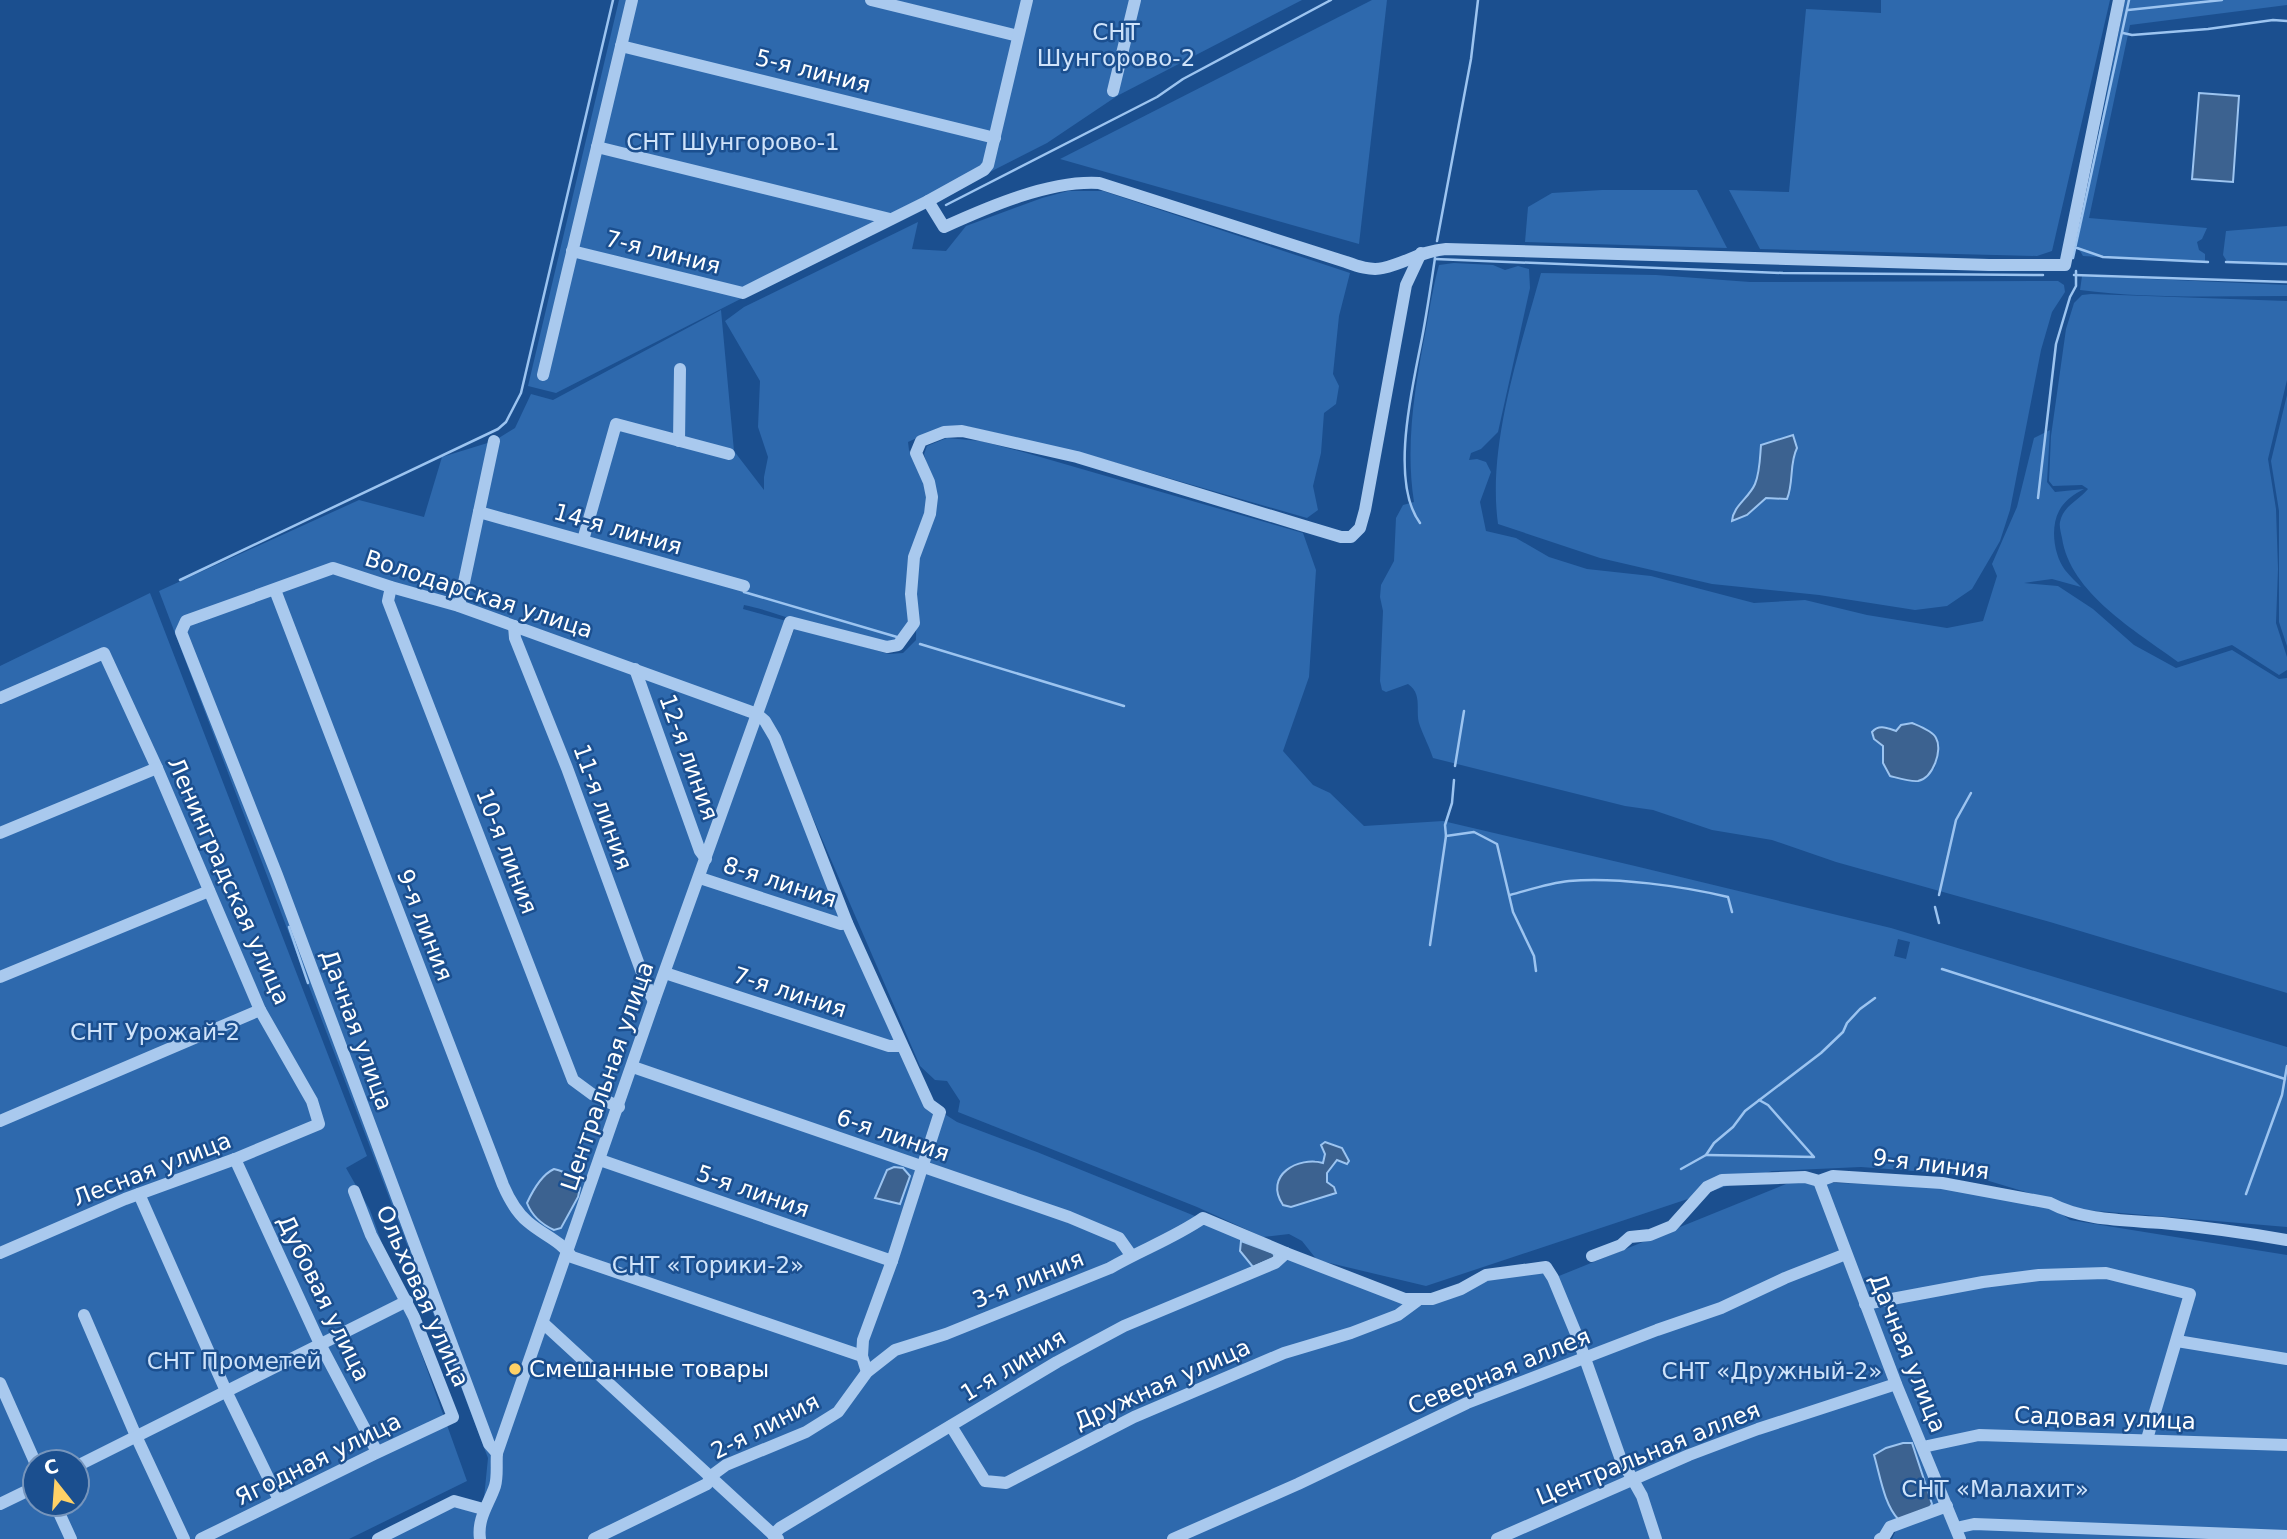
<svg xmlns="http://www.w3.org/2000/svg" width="2287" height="1539" font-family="'DejaVu Sans',sans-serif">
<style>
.green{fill:#2e69ad;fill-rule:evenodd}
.water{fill:#3c6290;stroke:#9cc4f0;stroke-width:2}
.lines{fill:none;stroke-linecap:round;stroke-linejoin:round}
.stream{stroke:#9cc4f0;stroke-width:2.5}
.minor{stroke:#a9c9ee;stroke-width:12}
.poi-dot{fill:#ffd166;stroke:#1b4f8f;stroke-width:2.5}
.labels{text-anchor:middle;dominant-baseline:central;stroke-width:5;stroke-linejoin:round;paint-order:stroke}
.park-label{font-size:23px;fill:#cfe3fa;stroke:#1b4f8f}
.street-label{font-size:23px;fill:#fff;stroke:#1b4f8f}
.poi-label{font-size:23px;fill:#fff;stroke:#1b4f8f;text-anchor:start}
</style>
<rect width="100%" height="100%" fill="#1b4f8f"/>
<g class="green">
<polygon points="619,0 1302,0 1117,96 1047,143 556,393 528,386"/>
<polygon points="1372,0 1387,0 1359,244 1060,159"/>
<polygon points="1881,0 2110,0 2052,251 2037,256 1760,249 1729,190 1789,192 1806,9 1881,13"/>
<polygon points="2125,0 2287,0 2287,5 2130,25 2089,218 2207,228 2202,239 2197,242 2199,250 2205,254 2205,263 2083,256 2077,246"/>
<polygon points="1602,190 1697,190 1727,248 1525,242 1528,207 1552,193"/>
<path d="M1068,191h35l247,82 -11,43 -6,58 6,12 -3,18 -12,9 -3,40 -8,33 5,24 -11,8 -225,-65 -117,-27 -35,6 -22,10 1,8 18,33 3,14 -2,16 -16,44 -3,37 2,28 -14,21c-41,6 -110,-30 -153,-38l-1,4 47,13 -33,92 8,7 10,17 72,185 82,181 28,18 80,30 249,101 119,46h27l29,-10 25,-14 60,-8 8,11 237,-96 131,3c14,-5 30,-8 41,5l85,14 22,16 217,35v284h-395l4,-9 49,-20 1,-4 -56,21 -6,10 -4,2h-1502l76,-38 29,7 5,-50 -329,-867 200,-91 65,17 18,-60 52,-16 21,-13 16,-34 22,6 168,-90 13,141 30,39v-13l4,-20 -10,-30 2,-46 -35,-60 19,-14 174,-85 -6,27 34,2 20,-25 76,-28zM1979,1435l167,4 5,4 -171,-5 -49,10 -5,-1z"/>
<polygon points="2287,226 2287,265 2228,263 2223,255 2226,231"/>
<path d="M1454,263l39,2 12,5 13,-4 11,3 1,19 -32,144 -17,17 -10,4 -2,7 8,-1 9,3 5,10 -11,30 6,29 30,7 33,19 38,12 64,7 103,27 51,-3 62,15 80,13 36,-7 14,-45 -5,-12 25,-57 17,-69 16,-8 -3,52 8,10 29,-3c-10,5 -20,12 -25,22 -9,17 -5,44 6,59 5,6 11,12 16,17l-29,-8 -28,4 34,3 35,23 41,36 42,23 56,-18 47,29 8,-1v315l-237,-71 -214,-60 -64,-22 -60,-10 -59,-20 -28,-4 -192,-48c-4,-12 -9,-21 -13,-32 -6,-14 4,-31 -12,-42l-22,8 -4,-2 -2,-9 3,-70 -3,-14 1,-12 13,-24 2,-43 7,-13 11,-3c-9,-58 1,-116 12,-173 4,-21 7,-43 13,-64zM1912,723c26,11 27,19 23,45l-20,13 -26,-7 -6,-11v-17l-9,-7 -2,-7 16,-5 8,4z"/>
<path d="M1541,273l115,2 94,7 308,-1 6,4 1,7 -13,20 -11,38 -31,160 -10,31 -28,48 -25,17 -32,4 -96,-15 -107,-11 -112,-26 -102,-34c-11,-79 22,-175 43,-251z"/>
<path d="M2082,276l205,9v11c-69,0 -139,3 -207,-6z"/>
<path d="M2091,294l196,7v79l-19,79 8,50 2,60 -2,54 11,34v13l-8,5 -47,-30 -54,17c-42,-31 -108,-69 -116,-124 -1,-5 -3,-12 -2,-16 3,-16 19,-22 28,-33l-6,-4 -29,1 -4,-5 2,-45 15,-107 8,-26 8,-8z"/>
<polygon points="2287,395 2287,646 2279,622 2279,511 2271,461"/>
<path d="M947,438l34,3 42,11 280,81 13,37 -7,107 -26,74 30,34 17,8 34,33 79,-5 192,45 256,62 396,119v180l-202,-17 -116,-35 -108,-8 -89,4 -346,115 -109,-26 -15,-19 -13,-7 -26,3 -66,-30 -239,-95 2,-11 -13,-20 -12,-1 -15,-14 -142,-329 -15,-26 32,-84 94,27 14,-1 13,-13 1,-82 11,-29 -1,-64 -3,-11 3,-8zM1898,939l12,3 -4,17 -12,-3zM1328,1142l14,6 5,16 -10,-4 -10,13v9l9,11 -27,8 6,-41 9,3 1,-9 -3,-4z"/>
<path d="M150,593l217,563 -21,12 24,42 97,271 -118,58h-349v-873zM35,1462h42v42h-42z"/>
</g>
<g class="water">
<polygon points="2199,93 2239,96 2233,182 2192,179"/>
<path d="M1793,435l4,13c-8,16 -3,34 -10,51l-21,-1 -19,17 -15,6c1,-15 17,-23 23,-37 5,-12 5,-27 6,-39z"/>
<path d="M1912,723c7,3 21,8 24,15 7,12 -3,40 -18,43 -7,1 -20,-3 -28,-5l-7,-13v-17l-9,-7 -2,-7c7,-8 15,-4 24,-1l5,-6z"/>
<path d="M1325,1142l17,6 7,13 -2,3 -10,-4 -10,13v9l7,5 2,6 -45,14 -8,-2c-20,-30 16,-49 40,-42l2,-9 -4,-9z"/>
<polygon points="894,1167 903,1168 910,1176 900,1204 875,1198 887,1170"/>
<path d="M554,1169c13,3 20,8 26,19l-2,9 -17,31 -7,2c-13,-6 -22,-14 -27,-27 6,-13 14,-28 27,-34z"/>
<polygon points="1241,1241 1273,1253 1275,1257 1253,1267 1240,1251"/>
<path d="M1903,1443h9l20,61 -3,4 -30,12c-15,-15 -19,-45 -25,-65l12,-7z"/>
</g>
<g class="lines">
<g class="stream">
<polyline points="2128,10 2222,0"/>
<polyline points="2123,33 2132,35 2208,29 2273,20 2287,21"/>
<polyline points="946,205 1157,97 1183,79 1331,0"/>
<polyline points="1437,241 1471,59 1478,0"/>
<polyline points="2077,248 2103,257 2208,262"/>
<polyline points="2073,258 2129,0"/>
<polyline points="1435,259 1783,273 2043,275"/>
<polyline points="2226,262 2287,264"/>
<polyline points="2074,275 2287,282"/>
<polyline points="2038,498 2056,344 2070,297 2076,286 2076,271"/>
<path d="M1420,523c-31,-42 -7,-138 2,-185 5,-26 9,-53 13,-80"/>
<polyline points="180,580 498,429 506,422 521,393 613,0"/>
<polyline points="744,592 897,637"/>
<polyline points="920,644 1124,706"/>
<polyline points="1455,766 1464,711"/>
<polyline points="1446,836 1474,832 1497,844 1513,912 1534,956 1536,971"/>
<path d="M1510,895c19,-5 39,-12 59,-14 47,-4 113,5 159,16l4,15"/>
<polyline points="1939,895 1956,820 1971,793"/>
<polyline points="1935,907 1939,923"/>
<polyline points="289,927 308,983"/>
<polyline points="1430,945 1446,836 1445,825 1452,803 1454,780"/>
<polyline points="1942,969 2285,1079"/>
<polyline points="1706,1155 1814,1157 1768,1105 1759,1100"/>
<polyline points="1681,1169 1706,1155 1714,1143 1733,1127 1745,1111 1821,1053 1843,1032 1847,1023 1860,1009 1875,998"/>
<polyline points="2246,1194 2282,1095 2287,1066"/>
</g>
<g class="minor">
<polyline points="871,0 1018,36"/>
<polyline points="621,46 995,138"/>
<polyline points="1113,91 1135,0"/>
<polyline points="597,147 890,219"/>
<path d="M928,201l16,26c44,-20 106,-47 155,-44l247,79c11,4 25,9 37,6 23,-5 38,-17 63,-19l543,16h76l54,-265"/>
<polyline points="572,251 743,293 928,201 984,170 988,165 1027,0"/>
<polyline points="543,375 632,0"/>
<polyline points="679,441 680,369"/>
<polyline points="479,512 744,586"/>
<polyline points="583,540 616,424 729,454"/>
<polyline points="391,587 388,601 573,1080 592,1094 619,1107"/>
<path d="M275,590l228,595c6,14 13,27 25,37 15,13 33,19 44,35l290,99"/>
<polyline points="459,606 494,441"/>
<polyline points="514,626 515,638 567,768 649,992 654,1001"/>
<polyline points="635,669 700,851 706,859"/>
<polyline points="0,698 104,653 157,768 260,1010 312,1101 319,1124 235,1159 125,1199 0,1253"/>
<polyline points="0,833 157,768"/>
<polyline points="700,878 841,924 847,923"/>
<polyline points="665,973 889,1046 902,1046"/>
<polyline points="0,977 209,891"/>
<polyline points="633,1067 1069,1217 1119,1238 1131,1255"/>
<polyline points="0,1121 260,1010"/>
<polyline points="235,1159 320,1344 377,1452"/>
<polyline points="600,1160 892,1261"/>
<polyline points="1819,1181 1896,1384 1960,1539"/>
<polyline points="139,1194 226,1391 279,1500"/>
<path d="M1592,1256l29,-11 9,-8 20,-2 22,-9 35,-39 15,-7 83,-3 14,4 14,-5 109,7 108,20c34,18 74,17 112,20 42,4 84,10 125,17"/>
<polyline points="1865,1304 1983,1282 2039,1275 2106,1273 2190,1294 2147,1439"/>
<polyline points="84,1315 136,1436 184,1539"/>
<polyline points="543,1323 778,1539"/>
<polyline points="2177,1341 2287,1359"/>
<polyline points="0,1383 35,1462"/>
<polyline points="951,1426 985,1481 1006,1483 1134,1417 1284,1353 1351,1333 1398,1315 1417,1301"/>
<polyline points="1923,1447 1979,1435 2287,1445"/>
<polyline points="497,1453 489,1444 277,875 181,632 186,621 333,568 391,587 459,606 757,714 765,721 775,738 847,923 929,1104 940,1112 892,1261 863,1340 862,1356 867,1372"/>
<polyline points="77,1466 407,1301"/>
<polyline points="0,1504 35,1487"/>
<polyline points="55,1504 71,1539"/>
<polyline points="1956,1528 1974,1524 2287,1536"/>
<polyline points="773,1535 780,1528 1057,1362 1124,1326 1275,1263 1286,1253"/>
<polyline points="201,1539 374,1454 453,1417 414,1317 371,1235 354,1191"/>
<polyline points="378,1539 454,1501 483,1509"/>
<path d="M480,1539c-3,-21 9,-35 15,-53 3,-10 1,-23 2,-33l157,-452 136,-379 97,25 11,-2 16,-22 -3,-29 3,-37 16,-43 2,-17 -3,-15 -13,-29 5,-12 23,-9 18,-1 18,4 97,22 224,68 40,12h10l9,-9 5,-18 41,-225 15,-32"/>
<path d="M594,1539l113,-55 4,-8 15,-11 80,-33 32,-20 29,-40 28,-22 51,-16 164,-66c31,-18 64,-30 93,-50l83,35 119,46h27l29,-10 25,-14 60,-8 7,11 24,58 43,121 22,39 14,43"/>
<polyline points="1173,1539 1298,1484 1467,1403 1657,1330 1721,1308 1785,1278 1846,1254"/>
<polyline points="1497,1539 1689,1455 1758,1429 1896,1384"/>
<polyline points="1880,1539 1884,1537 1890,1527 1947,1506"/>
</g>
</g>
<circle class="poi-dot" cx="515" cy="1369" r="7"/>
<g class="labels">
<g class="park-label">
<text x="1116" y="32">СНТ<tspan x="1116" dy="26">Шунгорово-2</tspan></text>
<text x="733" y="142">СНТ Шунгорово-1</text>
<text x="155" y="1032">СНТ Урожай-2</text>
<text x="708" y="1265">СНТ «Торики-2»</text>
<text x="234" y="1361">СНТ Прометей</text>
<text x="1772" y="1371">СНТ «Дружный-2»</text>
<text x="1995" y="1489">СНТ «Малахит»</text>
</g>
<g class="street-label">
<text transform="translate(813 71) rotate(14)">5-я линия</text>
<text transform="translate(663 252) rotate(14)">7-я линия</text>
<text transform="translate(618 529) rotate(16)">14-я линия</text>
<text transform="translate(479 594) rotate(18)">Володарская улица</text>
<text transform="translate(689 757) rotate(70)">12-я линия</text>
<text transform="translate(603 807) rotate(70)">11-я линия</text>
<text transform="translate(507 851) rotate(69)">10-я линия</text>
<text transform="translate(229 881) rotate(66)">Ленинградская улица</text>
<text transform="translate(780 882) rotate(18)">8-я линия</text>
<text transform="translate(425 925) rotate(69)">9-я линия</text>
<text transform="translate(790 992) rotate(18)">7-я линия</text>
<text transform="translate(357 1030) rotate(70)">Дачная улица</text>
<text transform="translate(607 1076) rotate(-71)">Центральная улица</text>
<text transform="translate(893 1135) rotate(19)">6-я линия</text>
<text transform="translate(1931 1164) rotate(7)">9-я линия</text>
<text transform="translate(152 1169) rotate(-21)">Лесная улица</text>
<text transform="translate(753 1191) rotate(19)">5-я линия</text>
<text transform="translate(1028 1279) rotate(-22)">3-я линия</text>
<text transform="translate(423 1296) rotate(66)">Ольховая улица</text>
<text transform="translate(324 1298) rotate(64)">Дубовая улица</text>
<text transform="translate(1908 1353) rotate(68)">Дачная улица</text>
<text transform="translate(1013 1365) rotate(-31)">1-я линия</text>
<text transform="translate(1499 1371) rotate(-22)">Северная аллея</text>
<text transform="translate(1162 1384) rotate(-24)">Дружная улица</text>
<text transform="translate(2105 1418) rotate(2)">Садовая улица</text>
<text transform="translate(765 1426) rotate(-27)">2-я линия</text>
<text transform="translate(1648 1453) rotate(-22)">Центральная аллея</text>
<text transform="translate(318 1459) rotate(-26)">Ягодная улица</text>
</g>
<g class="poi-label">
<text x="529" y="1369">Смешанные товары</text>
</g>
</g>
<g transform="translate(56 1483) rotate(343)"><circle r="33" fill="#1b4f8f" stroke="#7695bc" stroke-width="2"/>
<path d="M0-5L12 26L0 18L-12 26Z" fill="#ffd166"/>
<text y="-10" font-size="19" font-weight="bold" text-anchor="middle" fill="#ffffff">С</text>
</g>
</svg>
